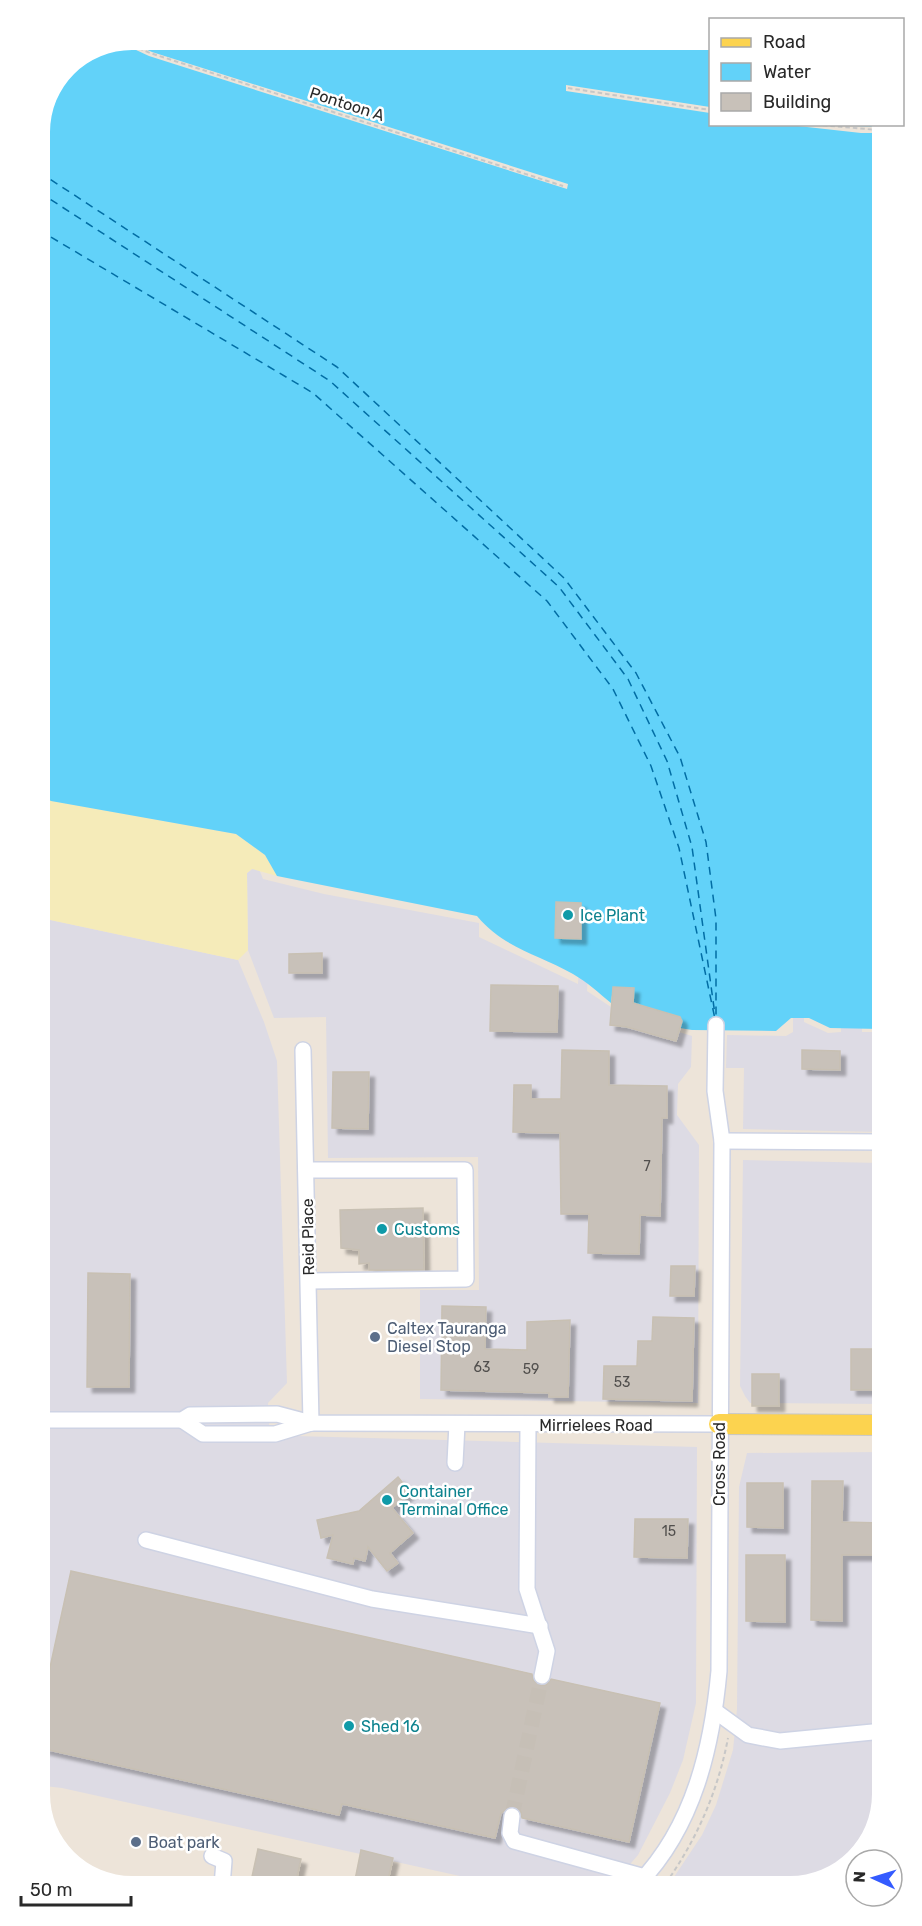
<svg xmlns="http://www.w3.org/2000/svg" width="922" height="1926" font-family="Rubik,sans-serif">
<style>
.industrial{fill:#dddbe4;fill-rule:evenodd}
.sand{fill:#f5ebb9}
.water{fill:#62d2f9}
.pier{fill:#ede4d9}
.lines{fill:none;stroke-linecap:round;stroke-linejoin:round}
.ferry{stroke:#026da4;stroke-width:1.5;stroke-dasharray:8 6;stroke-linecap:butt}
.building{fill:#c8c1b9;stroke:#c8c0b3;stroke-width:1.5;filter:url(#shadow)}
.minor-tunnel{stroke:#c6bfb6;stroke-width:15;stroke-dasharray:15 8;stroke-linecap:butt}
.minor-casing{stroke:#ced3e4;stroke-width:18}
.major-casing{stroke:#c7c7c7;stroke-width:22}
.path{stroke:#c7c7c7;stroke-width:2;stroke-dasharray:4.5 3;stroke-linecap:butt}
.minor{stroke:#fff;stroke-width:15}
.major{stroke:#fcd34f;stroke-width:20}
.culture-dot{fill:#0f9aa8;stroke:#fff;stroke-width:2}
.service-dot{fill:#5c6f8a;stroke:#fff;stroke-width:2}
.labels{text-anchor:middle;dominant-baseline:central;stroke-width:5;stroke-linejoin:round;paint-order:stroke}
.number-label{font-size:14px;fill:#514f4d}
.street-label{font-size:16px;fill:#292929;stroke:#fff}
.culture-label{font-size:16px;fill:#0d838f;stroke:#fff;text-anchor:start}
.service-label{font-size:16px;fill:#4e5e75;stroke:#fff;text-anchor:start}
</style>
<defs>
<filter id="shadow"><feDropShadow dx="5.5" dy="5.5" stdDeviation="1.5" flood-color="#0004"/></filter>
</defs>
<rect width="100%" height="100%" fill="#ede4d9"/>
<g class="industrial">
<polygon points="252,869 259,869 263,879 324,894 479,923 479,937 578,984 580,947 590,939 587,991 611,1007 613,987 634,988 640,1005 680,1017 682,1021 679,1032 692,1036 691,1067 678,1084 677,1115 699,1145 698,1403 420,1399 420,1290 479,1290 478,1157 328,1158 326,1017 274,1018 248,950 247,873"/>
<polygon points="41,918 238,960 264,1022 277,1061 287,1383 268,1403 270,1442 296,1436 697,1447 696,1703 683,1760 670,1793 638,1855 619,1877 610,1878 605,1883 496,1884 62,1788 44,1786"/>
<path d="M781,989l100,1v3l-19,1v38h19v100l-138,-3 1,-61h-18l1,-33 59,1 7,-4v-31l-3,-4h-9zM821,993h21l-1,39 -13,1 -24,-11v-18h16z"/>
<polygon points="743,1160 881,1163 882,1404 750,1403 745,1396 740,1386"/>
<polygon points="882,1452 883,1795 867,1846 820,1882 670,1883 702,1835 716,1805 733,1750 737,1709 739,1487 747,1453"/>
</g>
<polygon class="sand" points="41,795 52,801 236,834 265,855 277,876 252,869 247,873 248,950 238,960 41,918"/>
<path class="water" d="M132,39h578v85l168,1 3,904 -51,-1 -21,-10h-18l-15,13 -84,-1 -12,-2 2,-7 -3,-4 -39,-12 -7,10 1,-27 -21,-1 -2,16c-12,-10 -24,-21 -38,-29 -35,-20 -68,-25 -96,-58l-200,-40 -12,-21 -29,-21 -185,-33 -10,-6 -2,-669 27,-60z"/>
<g class="pier">
<polygon points="127,41 152,52 568,184 567,189 149,56 121,43"/>
<polygon points="566,85 710,107 710,113 566,91"/>
<polygon points="826,125 878,127 878,133 861,133 789,125"/>
</g>
<g class="lines">
<g class="ferry">
<polyline points="39,172 337,367 564,578 636,673 680,757 706,842 716,919 716,1018"/>
<polyline points="39,192 330,381 559,587 628,679 667,761 692,847 715,1015"/>
<polyline points="39,230 313,393 547,601 613,689 651,766 679,848 715,1019"/>
</g>
</g>
<g class="building">
<polygon points="556,902 581,903 581,939 555,938"/>
<polygon points="322,953 322,973 289,973 289,954"/>
<polygon points="491,985 558,986 557,1032 490,1031"/>
<polygon points="613,987 634,988 633,1003 680,1017 682,1021 676,1041 627,1027 610,1025"/>
<polygon points="562,1050 609,1051 609,1085 667,1086 667,1118 662,1118 660,1216 640,1215 639,1254 588,1253 589,1214 561,1214 560,1133 513,1132 514,1085 531,1085 531,1099 561,1099"/>
<polygon points="802,1050 840,1051 840,1070 802,1069"/>
<polygon points="333,1072 369,1072 368,1129 332,1128"/>
<polygon points="423,1208 424,1270 369,1270 369,1263 359,1264 359,1250 341,1248 340,1210"/>
<polygon points="671,1266 695,1266 694,1296 670,1296"/>
<polygon points="88,1273 130,1274 129,1387 87,1387"/>
<polygon points="442,1306 486,1307 485,1349 527,1350 527,1322 570,1320 568,1397 549,1397 549,1393 441,1390"/>
<polygon points="653,1317 694,1318 692,1401 603,1399 604,1366 637,1366 638,1341 652,1341"/>
<rect x="851" y="1349" width="31" height="41"/>
<rect x="752" y="1374" width="27" height="32"/>
<polygon points="398,1477 410,1492 392,1508 413,1533 390,1553 398,1563 387,1571 368,1547 365,1561 354,1558 353,1564 327,1558 333,1535 321,1538 317,1520 359,1511"/>
<polygon points="812,1481 843,1481 842,1522 882,1523 882,1555 842,1555 842,1621 811,1620"/>
<polygon points="747,1483 783,1483 783,1528 747,1527"/>
<polygon points="635,1519 688,1519 687,1558 634,1557"/>
<polygon points="746,1555 785,1555 785,1622 746,1621"/>
<polygon points="71,1571 532,1674 533,1680 540,1685 546,1685 551,1679 660,1703 629,1842 522,1818 521,1812 513,1806 501,1813 495,1838 342,1804 339,1815 44,1749 44,1695"/>
<polygon points="258,1849 301,1859 295,1886 250,1886"/>
<polygon points="361,1850 393,1858 387,1885 354,1885"/>
</g>
<g class="lines">
<polyline class="minor-tunnel" points="512,1816 542,1676"/>
<g class="minor-casing">
<g id="minor">
<polyline points="303,1050 311,1423"/>
<polyline points="722,1141 881,1142"/>
<polyline points="306,1170 465,1170 466,1279 309,1281"/>
<polyline points="43,1420 182,1420 190,1415 277,1414 311,1423 719,1424"/>
<polyline points="182,1420 203,1434 275,1434 311,1423"/>
<polyline points="528,1424 527,1589 547,1651 542,1676"/>
<polyline points="455,1463 457,1424"/>
<polyline points="146,1540 372,1599 540,1626"/>
<polyline points="715,1711 748,1735 780,1741 883,1731"/>
<polyline points="512,1816 510,1833 514,1841 645,1877 651,1883"/>
<polyline points="212,1856 224,1861 222,1886"/>
<path d="M639,1883c55,-57 73,-136 80,-212l3,-530 -7,-50 1,-66"/>
</g>
</g>
<g class="major-casing">
<polyline id="major" points="719,1424 882,1425"/>
</g>
<g class="path">
<polyline points="428,39 465,48"/>
<polyline points="677,39 710,45"/>
<polyline points="125,42 150,53 563,186"/>
<polyline points="568,88 710,110"/>
<polyline points="808,124 878,130"/>
<path d="M666,1883c31,-44 52,-92 62,-145"/>
</g>
<use href="#minor" class="minor"/>
<use href="#major" class="major"/>
</g>
<g class="culture-dot">
<circle cx="568" cy="915" r="6"/>
<circle cx="382" cy="1229" r="6"/>
<circle cx="387" cy="1500" r="6"/>
<circle cx="349" cy="1726" r="6"/>
</g>
<g class="service-dot">
<circle cx="375" cy="1337" r="6"/>
<circle cx="136" cy="1842" r="6"/>
</g>
<g class="labels">
<g class="number-label">
<text x="647" y="1166">7</text>
<text x="482" y="1367">63</text>
<text x="531" y="1369">59</text>
<text x="622" y="1382">53</text>
<text x="669" y="1531">15</text>
</g>
<g class="street-label">
<text transform="translate(347 104) rotate(18)">Pontoon A</text>
<text transform="translate(308 1237) rotate(-91)">Reid Place</text>
<text x="596" y="1425">Mirrielees Road</text>
<text transform="translate(719 1464) rotate(-90)">Cross Road</text>
</g>
<g class="culture-label">
<text x="580" y="915">Ice Plant</text>
<text x="394" y="1229">Customs</text>
<text x="399" y="1491">Container<tspan x="399" dy="18">Terminal Office</tspan></text>
<text x="361" y="1726">Shed 16</text>
</g>
<g class="service-label">
<text x="387" y="1328">Caltex Tauranga<tspan x="387" dy="18">Diesel Stop</tspan></text>
<text x="148" y="1842">Boat park</text>
</g>
</g>
<path d="M0 0H922V1926H0ZM132 50H790A82 82 0 0 1 872 132V1794A82 82 0 0 1 790 1876H132A82 82 0 0 1 50 1794V132A82 82 0 0 1 132 50Z" fill="#fff" fill-rule="evenodd"/>
<rect x="709" y="18" width="195" height="108" fill="#ffffff" stroke="#a9a9a9" stroke-width="1.5"/>
<rect x="721" y="38" width="30" height="9" fill="#fcd34f" stroke="#a9a9a9" stroke-width="1.5"/>
<text x="763" y="48" font-size="18" fill="#292929">Road</text>
<rect x="721" y="63" width="30" height="18" fill="#62d2f9" stroke="#a9a9a9" stroke-width="1.5"/>
<text x="763" y="78" font-size="18" fill="#292929">Water</text>
<rect x="721" y="93" width="30" height="18" fill="#c8c1b9" stroke="#a9a9a9" stroke-width="1.5"/>
<text x="763" y="108" font-size="18" fill="#292929">Building</text>
<g transform="translate(874 1878) rotate(274)"><circle r="28" fill="#ffffff" stroke="#a9a9a9" stroke-width="1.5"/>
<path d="M0-4.5L10 22L0 15L-10 22Z" fill="#345bff"/>
<text y="-9" font-size="16" font-weight="bold" text-anchor="middle" fill="#292929">N</text>
</g>
<path d="M21 1896v9h110v-9" fill="none" stroke="#292929" stroke-width="3"/>
<text x="30" y="1896" font-size="18" fill="#292929" stroke="#ffffff" stroke-width="4.5" paint-order="stroke">50 m</text>
</svg>
